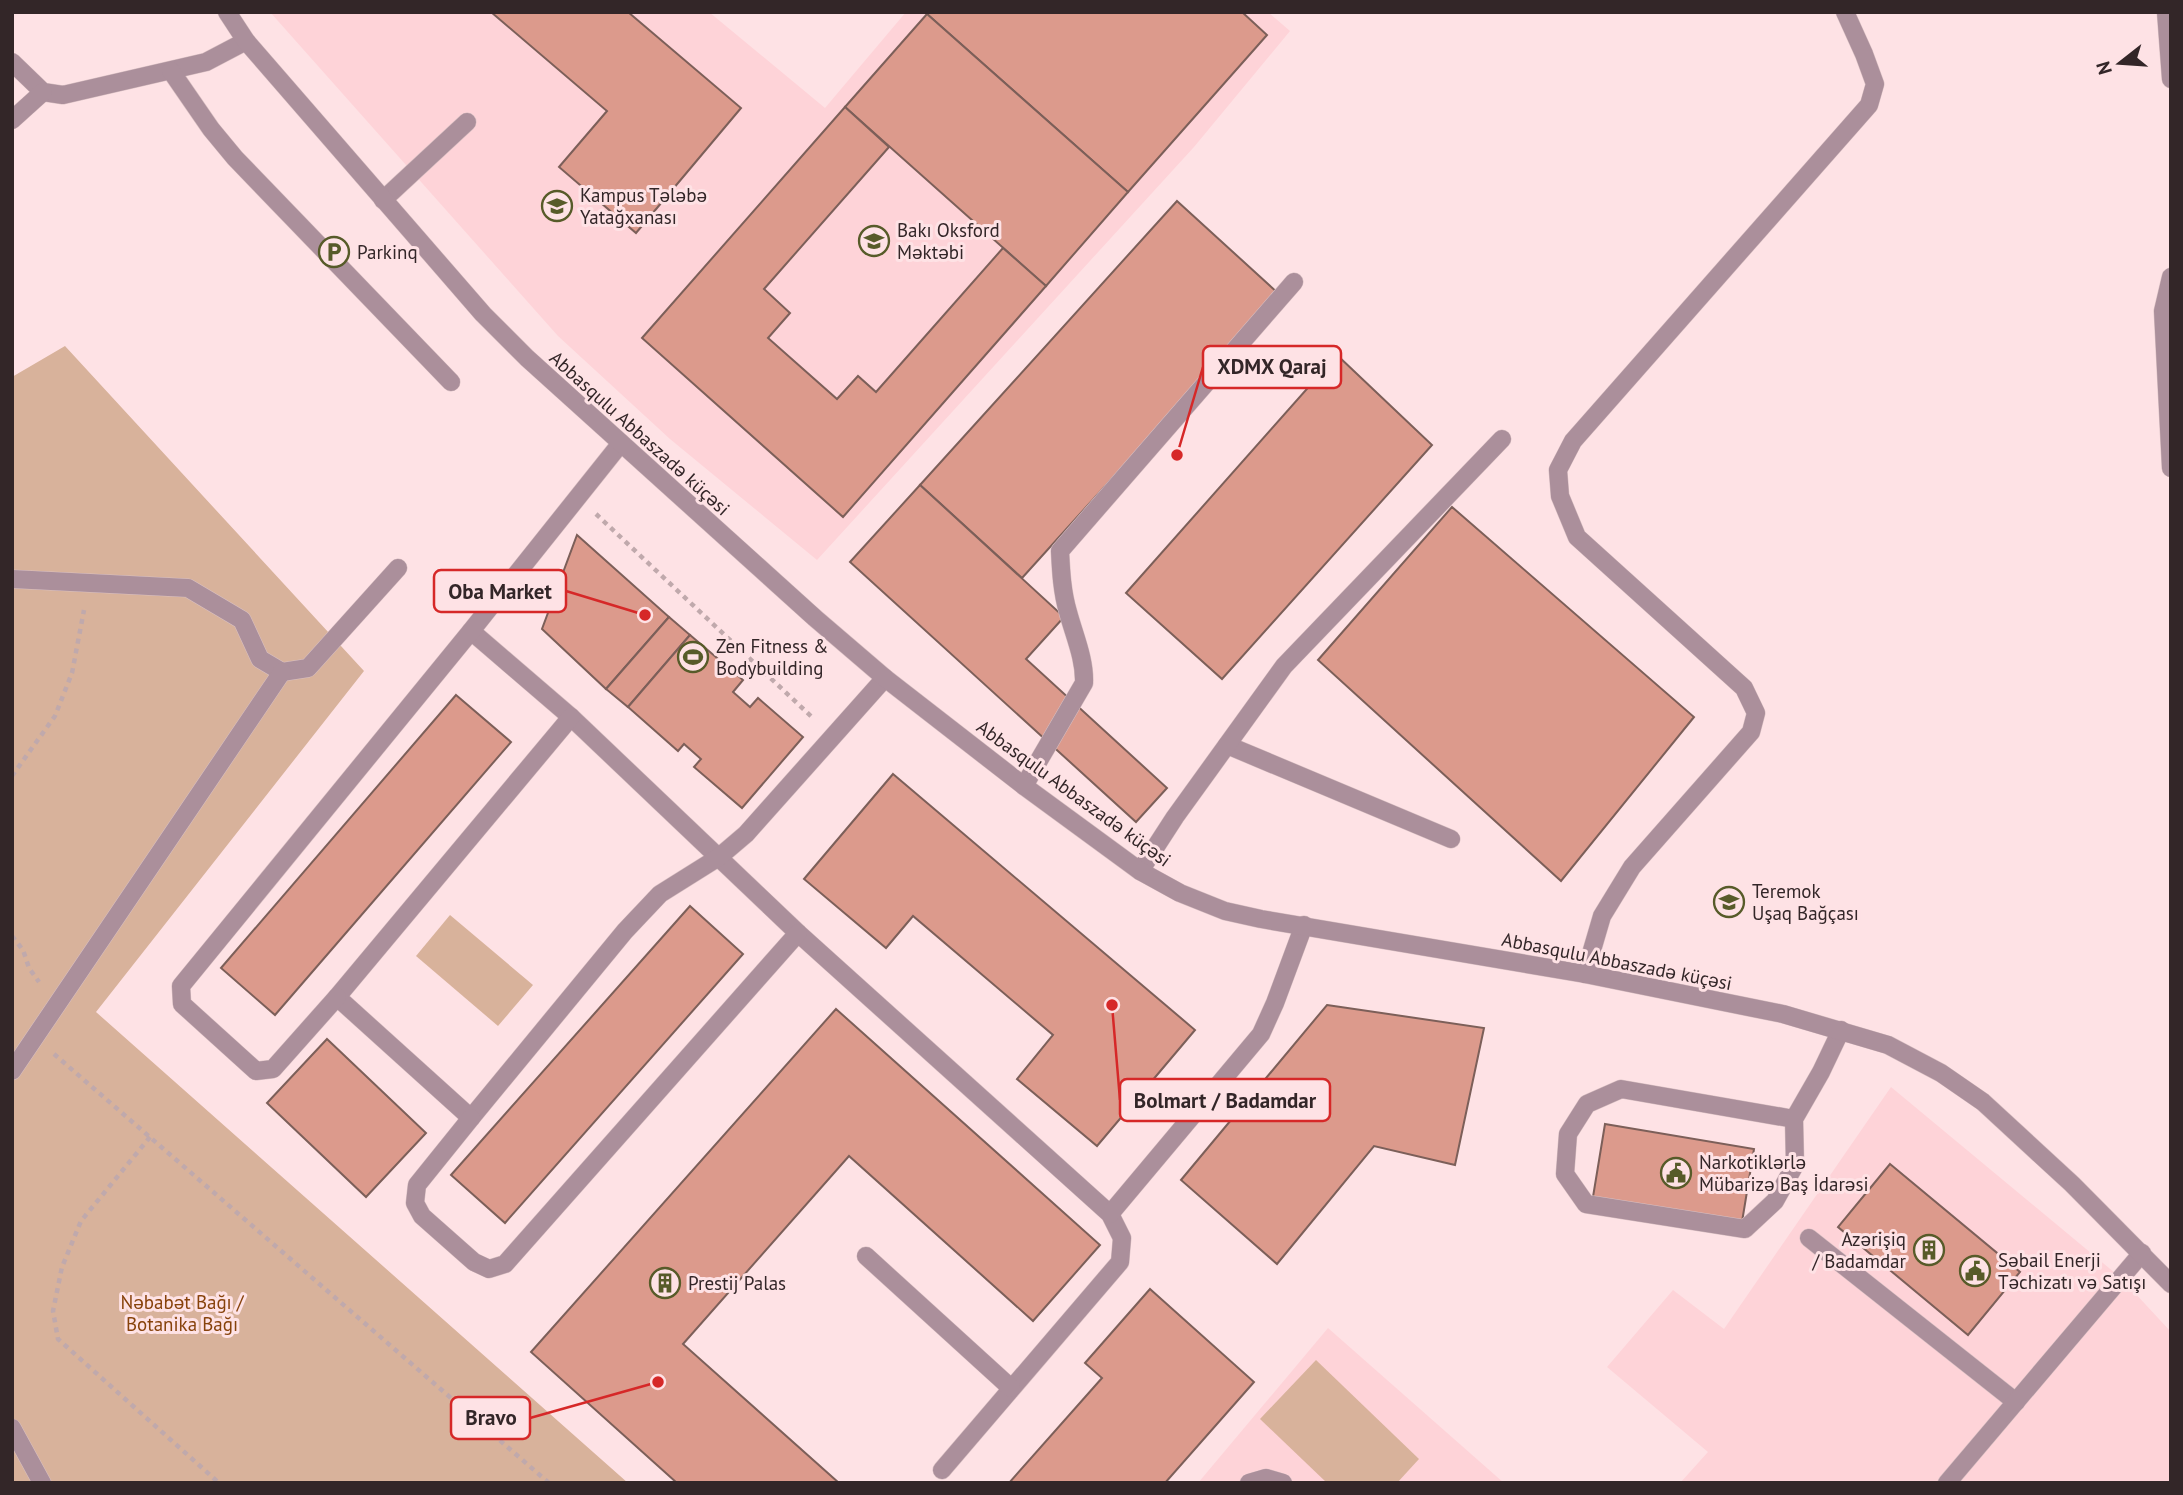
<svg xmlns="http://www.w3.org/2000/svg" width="2183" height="1495" font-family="'PT Sans',sans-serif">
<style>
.built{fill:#fed3d8}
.green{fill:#d8b29b}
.building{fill:#dc9a8c;stroke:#7c5f59;stroke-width:2}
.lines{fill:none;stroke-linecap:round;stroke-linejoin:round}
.service-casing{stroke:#d9c0c3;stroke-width:19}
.minor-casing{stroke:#d9c0c3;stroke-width:19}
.tertiary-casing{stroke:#d9c0c3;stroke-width:19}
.path{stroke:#c0a9ac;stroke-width:4.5;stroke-dasharray:5 5;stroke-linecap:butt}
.service{stroke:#ab8f9b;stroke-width:18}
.minor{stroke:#ab8f9b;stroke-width:18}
.tertiary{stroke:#ab8f9b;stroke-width:18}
.labels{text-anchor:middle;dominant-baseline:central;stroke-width:6;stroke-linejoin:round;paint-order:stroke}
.poi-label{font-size:19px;fill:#332628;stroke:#fee2e5;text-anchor:start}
.street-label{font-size:19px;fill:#332628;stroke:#fee2e5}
.park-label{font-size:19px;fill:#87420b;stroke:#fee2e5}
.leader{fill:none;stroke:#d62828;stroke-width:2.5}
.callout-dot{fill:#d62828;stroke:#fee2e5;stroke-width:2.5}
.callout{fill:#fee2e5;stroke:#d62828;stroke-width:2.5}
.callout-label{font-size:21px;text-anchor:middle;font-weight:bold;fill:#332628}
</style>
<rect width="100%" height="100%" fill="#fee2e5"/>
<g class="built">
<polygon points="270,12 709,12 825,108 906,12 1268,12 1290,31 1194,147 817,560 670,439 558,336"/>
<polygon points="1891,1087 2121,1278 2171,1332 2171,1483 1680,1483 1708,1452 1607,1367 1673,1290 1724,1329"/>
<polygon points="1328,1328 1504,1483 1198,1483"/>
</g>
<g class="green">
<polygon points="65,346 364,671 96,1012 628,1483 12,1483 12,377"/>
<polygon points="450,915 533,985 498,1026 416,956"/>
<polygon points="1316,1360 1419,1459 1397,1483 1327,1483 1260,1419"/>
</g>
<g class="building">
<polygon points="491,12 628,12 741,108 636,233 559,167 607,111"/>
<polygon points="929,12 1242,12 1267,35 1128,192 927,14"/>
<polygon points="927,14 1128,192 1046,286 845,107"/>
<polygon points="845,107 889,147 764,289 790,313 768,338 837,399 858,376 876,392 1003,248 1046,286 843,517 642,338"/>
<polygon points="1177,201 1279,294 1022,578 920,485"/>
<polygon points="1337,355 1432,445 1222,679 1126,593"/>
<polygon points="920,485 1064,617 1026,659 1167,788 1136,822 850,562"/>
<polygon points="1452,507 1694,717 1561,881 1318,660"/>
<polygon points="577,535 669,617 606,689 542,629"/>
<polygon points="669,617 690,635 628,707 606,689"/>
<polygon points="690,635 743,680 733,692 750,707 758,698 803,737 742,808 694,767 701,759 684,744 678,751 628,707"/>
<polygon points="456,695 511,742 275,1015 221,968"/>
<polygon points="893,774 1195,1030 1097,1146 1017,1079 1053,1035 913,916 886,948 804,879"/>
<polygon points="690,906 743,954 505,1223 451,1175"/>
<polygon points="1327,1005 1484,1028 1455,1165 1374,1146 1277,1264 1181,1180"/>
<polygon points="836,1009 1100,1245 1033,1321 849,1156 683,1344 839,1483 677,1483 531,1352"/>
<polygon points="327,1039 426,1133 366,1197 267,1103"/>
<polygon points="1605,1124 1754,1149 1741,1228 1592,1203"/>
<polygon points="1890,1164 2020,1272 1968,1335 1838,1227"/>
<polygon points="1150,1289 1254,1382 1165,1483 1009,1483 1102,1378 1085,1363"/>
</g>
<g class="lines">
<g class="service-casing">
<g id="service">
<polyline points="12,62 43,92 63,95 206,62 246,41"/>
<polyline points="171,71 211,129 235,158 451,382"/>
<polyline points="12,120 43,92"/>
<polyline points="383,200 467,122"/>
<polyline points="12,579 188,588 242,620 260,659 282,672 308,668 398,568"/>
<polyline points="471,631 571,717 798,933 1110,1214 1122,1238 1120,1262 942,1470"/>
<polyline points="571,717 337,997 471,1118 625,931 660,894 719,857 746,834 885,678"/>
<polyline points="1227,745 1451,839"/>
<path d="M1024,786l60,-103c1,-24 -10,-48 -16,-71 -6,-20 -7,-41 -8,-61l234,-269"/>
<polyline points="1140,871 1175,817 1284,666 1502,439"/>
<polyline points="337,997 273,1069 256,1071 182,1004 181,986 471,631 621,443"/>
<polyline points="12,1071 282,672"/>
<polyline points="471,1118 417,1185 415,1203 422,1216 474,1262 489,1269 505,1264 798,933"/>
<polyline points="1794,1119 1795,1165 1775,1201 1745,1229 1586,1204 1565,1174 1568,1134 1587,1104 1621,1089 1794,1119 1821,1072 1841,1030"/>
<polyline points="1110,1214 1261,1034 1275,1003 1304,925"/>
<polyline points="1809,1238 2016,1402"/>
<polyline points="866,1256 1011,1388"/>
<polyline points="12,1428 42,1483"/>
<polyline points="1249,1483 1266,1478 1283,1483"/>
<polyline points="1947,1483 2142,1253"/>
</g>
</g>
<g class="minor-casing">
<g id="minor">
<polyline points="2166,12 2171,79"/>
<polyline points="2171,277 2163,311 2171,468"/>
<polyline points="1585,974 1602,916 1632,867 1751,732 1756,713 1744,688 1577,537 1560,496 1558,470 1573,441 1869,105 1875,84 1864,54 1845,12"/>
</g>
</g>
<g class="tertiary-casing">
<polyline id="tertiary" points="227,12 246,41 483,314 527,358 815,618 885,678 1024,786 1140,871 1180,893 1225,911 1261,919 1585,974 1783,1014 1888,1045 1941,1073 1983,1102 2072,1184 2171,1284"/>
</g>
<g class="path">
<polyline points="596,514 814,719"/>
<polyline points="12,776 55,716 72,673 84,610"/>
<polyline points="12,936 23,950 29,968 39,982"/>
<polyline points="54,1054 549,1483"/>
<polyline points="150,1137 81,1221 62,1267 53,1311 58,1339 219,1483"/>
</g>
<use href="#service" class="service"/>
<use href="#minor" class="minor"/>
<use href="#tertiary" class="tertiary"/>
</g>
<defs>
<g id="school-ring" transform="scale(1.575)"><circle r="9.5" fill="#fee2e5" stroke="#575b29" stroke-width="1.5"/><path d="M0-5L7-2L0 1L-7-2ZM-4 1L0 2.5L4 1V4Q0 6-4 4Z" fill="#575b29"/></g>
<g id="parking-ring" transform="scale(1.575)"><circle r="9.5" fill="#fee2e5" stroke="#575b29" stroke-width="1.5"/><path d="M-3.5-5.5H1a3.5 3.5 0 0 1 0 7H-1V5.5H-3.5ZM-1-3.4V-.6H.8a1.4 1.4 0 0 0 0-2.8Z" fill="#575b29"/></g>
<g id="stadium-ring" transform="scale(1.575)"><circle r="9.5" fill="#fee2e5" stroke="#575b29" stroke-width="1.5"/><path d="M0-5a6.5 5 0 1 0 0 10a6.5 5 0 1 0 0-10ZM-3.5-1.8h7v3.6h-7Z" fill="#575b29"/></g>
<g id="civic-ring" transform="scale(1.575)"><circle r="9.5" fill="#fee2e5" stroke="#575b29" stroke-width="1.5"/><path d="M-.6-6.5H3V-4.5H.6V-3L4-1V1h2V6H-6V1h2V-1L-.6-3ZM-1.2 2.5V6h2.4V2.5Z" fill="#575b29"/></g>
<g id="building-ring" transform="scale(1.575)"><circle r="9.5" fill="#fee2e5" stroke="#575b29" stroke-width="1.5"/><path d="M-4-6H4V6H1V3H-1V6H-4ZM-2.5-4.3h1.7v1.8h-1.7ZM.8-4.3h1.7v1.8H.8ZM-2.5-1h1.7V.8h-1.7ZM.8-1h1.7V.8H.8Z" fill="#575b29"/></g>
</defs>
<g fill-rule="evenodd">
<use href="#school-ring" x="557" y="206"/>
<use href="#school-ring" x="874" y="241"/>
<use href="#parking-ring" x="334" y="252"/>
<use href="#stadium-ring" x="693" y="657"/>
<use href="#school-ring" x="1729" y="902"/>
<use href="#civic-ring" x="1676" y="1173"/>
<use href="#building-ring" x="1929" y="1250"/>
<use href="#civic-ring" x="1975" y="1271"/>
<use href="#building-ring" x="665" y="1283"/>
</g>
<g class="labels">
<g class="poi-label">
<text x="580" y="195">Kampus Tələbə<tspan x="580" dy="22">Yatağxanası</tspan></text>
<text x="897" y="230">Bakı Oksford<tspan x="897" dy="22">Məktəbi</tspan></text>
<text x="357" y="252">Parkinq</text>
<text x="716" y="646">Zen Fitness &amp;<tspan x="716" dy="22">Bodybuilding</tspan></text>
<text x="1752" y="891">Teremok<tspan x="1752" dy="22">Uşaq Bağçası</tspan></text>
<text x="1699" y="1162">Narkotiklərlə<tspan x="1699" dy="22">Mübarizə Baş İdarəsi</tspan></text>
<text x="1906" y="1239" text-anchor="end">Azərişiq<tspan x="1906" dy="22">/ Badamdar</tspan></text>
<text x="1998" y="1260">Səbail Enerji<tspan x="1998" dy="22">Təchizatı və Satışı</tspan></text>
<text x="688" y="1283">Prestij Palas</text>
</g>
<g class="street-label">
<text transform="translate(640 433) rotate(42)">Abbasqulu Abbaszadə küçəsi</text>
<text transform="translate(1074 793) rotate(36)">Abbasqulu Abbaszadə küçəsi</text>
<text transform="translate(1617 961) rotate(11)">Abbasqulu Abbaszadə küçəsi</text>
</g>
<g class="park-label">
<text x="182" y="1302">Nəbabət Bağı /<tspan x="182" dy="22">Botanika Bağı</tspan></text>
</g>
</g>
<path class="leader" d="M1177 455L1203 367M645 615L566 591M1112 1005L1120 1100M658 1382L530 1418"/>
<g class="callout-dot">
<circle cx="1177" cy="455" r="7"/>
<circle cx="645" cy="615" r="7"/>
<circle cx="1112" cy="1005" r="7"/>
<circle cx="658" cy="1382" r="7"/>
</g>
<g class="callout">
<rect x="1203" y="346" width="138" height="42" rx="7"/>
<rect x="434" y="570" width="132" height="42" rx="7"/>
<rect x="1120" y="1079" width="210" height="42" rx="7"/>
<rect x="451" y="1397" width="79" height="42" rx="7"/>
</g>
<g class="callout-label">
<text x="1272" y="374">XDMX Qaraj</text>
<text x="500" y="599">Oba Market</text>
<text x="1225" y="1108">Bolmart / Badamdar</text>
<text x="491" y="1425">Bravo</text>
</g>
<rect width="2183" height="1495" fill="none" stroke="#332628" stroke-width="28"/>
<g transform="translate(2120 63) rotate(253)" stroke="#fee2e5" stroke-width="5" paint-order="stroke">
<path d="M0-5L12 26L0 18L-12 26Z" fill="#332628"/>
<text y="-10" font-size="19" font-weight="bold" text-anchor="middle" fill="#332628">N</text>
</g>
</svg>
